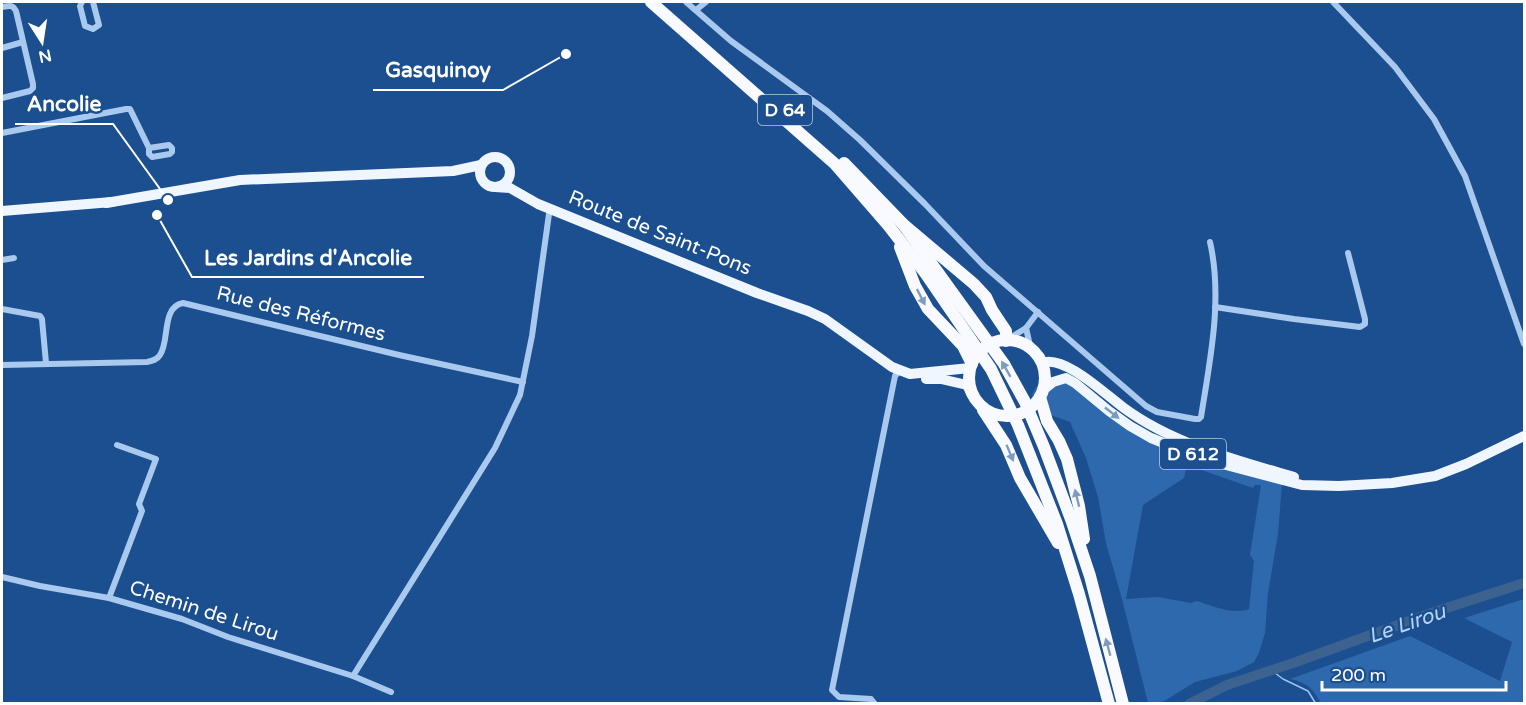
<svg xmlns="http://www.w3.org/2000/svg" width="1526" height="705" font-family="'Varela Round',sans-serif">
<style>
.green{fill:#2e69ad;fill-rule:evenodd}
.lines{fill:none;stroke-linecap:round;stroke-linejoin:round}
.stream{stroke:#9cc4f0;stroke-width:1.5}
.river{stroke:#3c6290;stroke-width:10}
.minor{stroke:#a9c9ee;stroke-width:6}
.primary{stroke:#f0f6ff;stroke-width:10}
.trunk{stroke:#f8faff;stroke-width:12}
.oneway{fill:#7e9cc1}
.oneway2{fill:#7b9ac1}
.labels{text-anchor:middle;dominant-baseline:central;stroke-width:5;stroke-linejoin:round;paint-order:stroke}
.shield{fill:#1b4f8f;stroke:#bbcadd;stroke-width:1.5}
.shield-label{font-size:18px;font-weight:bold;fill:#fff}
.street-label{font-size:20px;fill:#fff;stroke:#1b4f8f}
.water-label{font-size:21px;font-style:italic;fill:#b5d3f5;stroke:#1b4f8f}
.leader{fill:none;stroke:#fff;stroke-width:2}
.callout-dot{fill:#fff;stroke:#1b4f8f;stroke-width:2}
.callout-label{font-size:21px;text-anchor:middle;font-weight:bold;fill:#fff;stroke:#1b4f8f;stroke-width:5;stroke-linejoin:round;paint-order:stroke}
</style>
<rect width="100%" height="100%" fill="#1b4f8f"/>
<g class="green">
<path d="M1054,378l12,3 60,45 156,58 -4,50 -10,59 -3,40 -6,20 -5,9 -17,9 -42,11 -34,21h-13l-26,-104 -16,-56 -8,-46 -12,-39 -16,-36 -39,-14c0,-17 5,-27 23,-30zM1187,465l66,23 2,-3h6l-11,70 4,6 -5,48c-17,6 -36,-3 -52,-8l-6,2 -33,-6 -32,2 17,-94 41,-27z"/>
<path d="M1524,599v104h-203c-9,-15 -13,-20 -31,-24l120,-43 90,45 12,-39 -48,-24z"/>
</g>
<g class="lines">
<polyline class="stream" points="1271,670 1283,679 1308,691 1316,704"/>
<polyline class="river" points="1189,704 1227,685 1296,662 1434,612 1524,583"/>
<g class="minor">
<polyline points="82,2 80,6 85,26 93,29 99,25 93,2"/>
<path d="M686,2l45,39 96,70 33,29 65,64 59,62 162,140 11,6 38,7h4l2,-2c9,-57 22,-118 9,-175"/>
<polyline points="1333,2 1395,67 1434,119 1465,176 1524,344"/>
<path d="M2,7c7,-1 10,-3 14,4l17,73v4l-3,3 -28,7"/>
<polyline points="696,10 706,2"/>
<polyline points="2,48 23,42"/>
<polyline points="2,133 126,109 130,109 149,148 149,154 152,157 170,154 172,152 172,148 169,145 149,148"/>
<polyline points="2,260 14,258"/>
<polyline points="1215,307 1294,319 1360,327 1365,324 1365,319 1348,253"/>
<polyline points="2,309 40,316 42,319 46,363"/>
<polyline points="1026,328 1031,350"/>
<polyline points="1012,341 1013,336 1026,328 1038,312"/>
<path d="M2,365l145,-3c5,-1 10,-2 13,-7 10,-14 1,-48 23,-52l216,52 124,27"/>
<polyline points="2,577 40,586 109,598 182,619 228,637 353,676 391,692"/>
<polyline points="109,598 142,511 139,504 156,459 117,445"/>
<polyline points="353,676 495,448 520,395 532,336 549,214 551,209"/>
<polyline points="875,704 871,699 839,697 832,690 895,376 900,370"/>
</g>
<g class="primary">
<circle cx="495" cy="172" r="15"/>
<polyline points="495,187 510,188 538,204 757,293 808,311 825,319 892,367 910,374 970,368"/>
<polyline points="106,203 240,180 453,171 481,165"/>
<polyline points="2,211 112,202"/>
<path d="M1042,363c22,-9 64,32 82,45 49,36 112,52 170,69"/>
<polyline points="926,379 941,379 967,385 972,395"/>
<polyline points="1043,390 1053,382 1066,378 1075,383 1109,411 1130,426 1151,438 1171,446 1226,465 1302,485 1339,486 1392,483 1435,476 1466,464 1524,436"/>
</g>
<g class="trunk">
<polyline points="651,2 835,164 888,225 926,274 991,369 1018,425 1057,524 1079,594 1109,704"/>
<polyline points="844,163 903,224 974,284 986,297 992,310 1006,331 1006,341"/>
<polyline points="903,224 1004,364 1025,402 1044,447 1072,522 1090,576 1123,704"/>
<polyline points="900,247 915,286 928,309 963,346 972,364"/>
<circle cx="1007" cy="378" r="38"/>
<polyline points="1040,397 1047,421 1059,441 1067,459 1079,506 1084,539"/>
<polyline points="983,410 1006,445 1020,478 1058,543"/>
</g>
</g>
<defs><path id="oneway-solid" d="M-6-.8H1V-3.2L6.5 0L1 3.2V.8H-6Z" transform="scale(1.5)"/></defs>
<g class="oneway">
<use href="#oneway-solid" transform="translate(921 297) rotate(63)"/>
<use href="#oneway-solid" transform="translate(1006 369) rotate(-120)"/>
<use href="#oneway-solid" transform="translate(1010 453) rotate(67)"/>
<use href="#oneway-solid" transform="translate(1077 498) rotate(-104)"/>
<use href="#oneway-solid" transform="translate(1108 647) rotate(-105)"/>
</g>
<use class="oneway2" href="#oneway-solid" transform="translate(1112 413) rotate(38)"/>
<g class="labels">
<g class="shield">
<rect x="758" y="95" width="54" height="30" rx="4.5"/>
<rect x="1160" y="439" width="66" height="30" rx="4.5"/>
</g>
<g class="shield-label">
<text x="785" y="110">D 64</text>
<text x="1193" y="454">D 612</text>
</g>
<g class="street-label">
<text transform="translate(660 233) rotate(22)">Route de Saint-Pons</text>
<text transform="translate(301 314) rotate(14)">Rue des Réformes</text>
<text transform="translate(204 611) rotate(18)">Chemin de Lirou</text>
</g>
<g class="water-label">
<text transform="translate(1407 624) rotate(-19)">Le Lirou</text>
</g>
</g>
<path class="leader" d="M566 54L503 90H373M168 200L113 124H15M157 215L192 277H424"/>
<g class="callout-dot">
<circle cx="566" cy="54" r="6"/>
<circle cx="168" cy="200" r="6"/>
<circle cx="157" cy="215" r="6"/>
</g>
<g class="callout-label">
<text x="438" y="77">Gasquinoy</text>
<text x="64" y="111">Ancolie</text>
<text x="308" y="265">Les Jardins d'Ancolie</text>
</g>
<rect width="1526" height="705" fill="none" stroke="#ffffff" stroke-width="6"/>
<g transform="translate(42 42) rotate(168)" stroke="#1b4f8f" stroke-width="4.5" paint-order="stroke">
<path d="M0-4.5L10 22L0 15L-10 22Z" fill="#ffffff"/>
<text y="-9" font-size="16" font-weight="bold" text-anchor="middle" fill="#ffffff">N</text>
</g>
<path d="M1322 681v9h184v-9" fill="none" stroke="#ffffff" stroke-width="3"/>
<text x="1331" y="681" font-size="18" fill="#ffffff" stroke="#1b4f8f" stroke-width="4.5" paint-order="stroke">200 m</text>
</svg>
